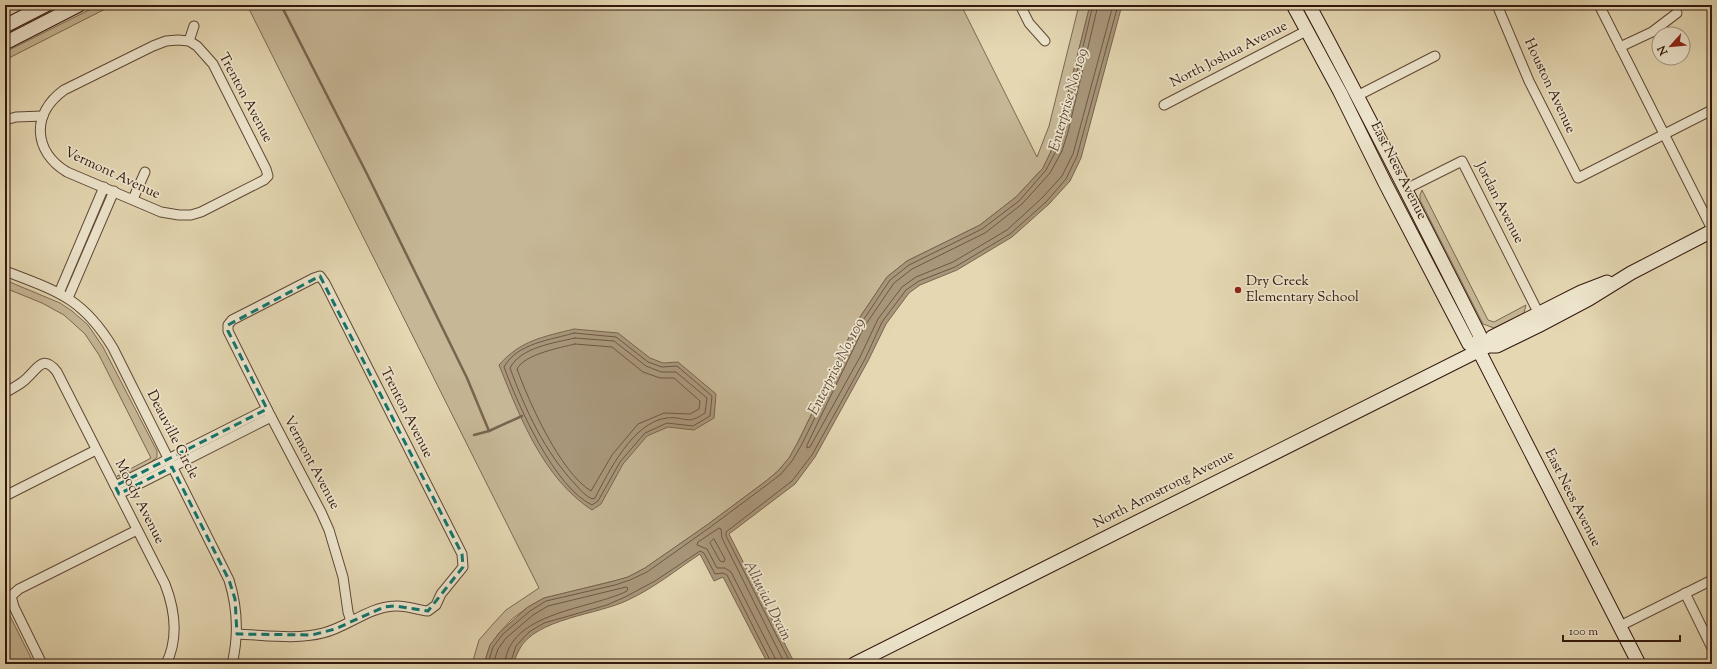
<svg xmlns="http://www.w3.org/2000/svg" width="1717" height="669" font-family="'Sorts Mill Goudy',serif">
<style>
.green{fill:#c6b796;stroke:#7c6852}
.water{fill:#a8967a;stroke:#79644e}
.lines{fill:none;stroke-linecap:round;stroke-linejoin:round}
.shore{stroke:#6e5744;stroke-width:1}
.stream{stroke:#79644e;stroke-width:2.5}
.street-casing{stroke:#5f4836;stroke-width:11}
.secondary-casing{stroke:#33180d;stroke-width:15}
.street{stroke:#ede5cd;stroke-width:9}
.secondary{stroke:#ede5cd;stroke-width:13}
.marked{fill:none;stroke:#0f766e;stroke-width:3;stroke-dasharray:8 5;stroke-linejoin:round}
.poi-dot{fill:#8f2418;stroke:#ede5cd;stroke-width:1.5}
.labels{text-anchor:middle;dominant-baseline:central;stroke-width:3.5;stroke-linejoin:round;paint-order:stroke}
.street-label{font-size:14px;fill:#33180d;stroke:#ede5cd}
.poi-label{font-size:14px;fill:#33180d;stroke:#ede5cd;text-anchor:start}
.water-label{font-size:15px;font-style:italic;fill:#624a39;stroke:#ede5cd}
</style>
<rect width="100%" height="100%" fill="#e4d7b2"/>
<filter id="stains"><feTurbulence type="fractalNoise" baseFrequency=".005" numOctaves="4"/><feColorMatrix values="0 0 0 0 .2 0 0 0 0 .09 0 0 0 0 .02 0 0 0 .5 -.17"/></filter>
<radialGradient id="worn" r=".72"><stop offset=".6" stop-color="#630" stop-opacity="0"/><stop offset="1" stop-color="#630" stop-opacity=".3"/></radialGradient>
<g class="green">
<polygon points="99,5 113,5 5,60 5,52"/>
<polygon points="247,5 961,5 1037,157 1049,126 1079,5 1090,5 1059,129 1053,147 1043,168 1016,197 980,225 907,261 887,277 856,323 798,442 789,458 778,471 766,481 707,525 645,568 628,577 614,581 544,598 528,607 512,619 500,632 490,645 484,664 472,664 479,640 493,624 506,610 539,588"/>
<polygon points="1422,190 1488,320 1494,322 1526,305 1524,313 1494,328 1483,324 1420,200 1420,195"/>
<path d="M5,280l55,23 12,8 16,14 15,22 54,104v6c-5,6 -33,21 -40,19l34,-18 -52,-103 -14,-21 -21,-19 -22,-12 -37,-15z"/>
<polygon points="5,606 34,664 5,664"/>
</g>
<g class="water">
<path d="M1090,5h32l-41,153 -11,23 -21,23 -37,33 -55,33 -37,15 -11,8 -23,31 -18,37 -53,96 -20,27 -66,50 66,130h-27l-45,-87 -9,4 -14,-27c-24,16 -46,34 -72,46 -30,15 -93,18 -109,50 -2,4 -4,9 -6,14h-29l6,-19 10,-13 28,-25 16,-9 70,-17 14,-4 17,-9 62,-43 59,-44 12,-10 11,-13 9,-16 58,-119 31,-46 20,-16 73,-36 36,-28 27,-29 10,-21 6,-18z"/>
<path d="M574,329l44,4 32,25 13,5 15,-1 38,32 -2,24 -20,12 -26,-3 -21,9 -24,28 -22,40 -9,6c-49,-32 -72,-93 -93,-145 22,-25 44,-28 75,-36z"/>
</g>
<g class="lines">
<g class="shore">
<polyline points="1098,5 1068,132 1062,151 1050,173 1022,204 985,233 912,269 894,283 864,327 807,445 807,448 810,447 860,357 878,319 902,287 916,277 953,262 1007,230 1042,198 1062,176 1073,154 1113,5"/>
<path d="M574,333l42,4 32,25 14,5 15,-1 35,30 -2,20 -17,10 -26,-3 -22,10 -25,29 -22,39 -6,4c-38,-18 -74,-100 -88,-138 13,-24 47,-27 70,-34z"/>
<path d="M575,338l39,3 32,25 15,6h15l31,26 -2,15c-19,13 -19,3 -38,5 -34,4 -58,53 -72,80l-3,1c-6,-3 -11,-8 -16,-14 -31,-32 -51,-76 -66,-117 11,-21 44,-25 65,-30z"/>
<path d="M575,344l37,3 31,25 17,6h14l26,23 -1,8 -9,5 -26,-1 -26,11 -26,31 -21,36c-31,-19 -62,-89 -74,-122 8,-15 42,-21 58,-25z"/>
<polygon points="714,539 725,559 724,562 720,561 710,543"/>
<polyline points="488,664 493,647 503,634 530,611 546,601 615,585 630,580 647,572 709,528 768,484 781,474 792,461 802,444 860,325 890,280 909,265 982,229 1019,201 1046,170 1057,149 1063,130 1093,5"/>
<path d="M493,664l5,-15 8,-11 27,-23 15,-9 78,-19 2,1 -1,3c-35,18 -119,21 -122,73"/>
<polyline points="510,664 516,646 529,632 544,623 607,605 625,597 655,581 700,551 704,553 715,574 723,573 727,575 772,664"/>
<polyline points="777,664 775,658 731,572 725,568 717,568 707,549 697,545 698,542 719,528 721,529 722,538 785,664"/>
<polyline points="791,664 726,536 726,532 792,481 812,455 865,359 882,322 906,290 919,281 955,267 1010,234 1046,202 1066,179 1077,156 1118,5"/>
</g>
<g class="stream">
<polyline points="281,5 367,174 467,378 489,431"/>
<polyline points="474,435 489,431 522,416"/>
</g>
<g class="street-casing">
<g id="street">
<polyline points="1020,5 1029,23 1045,41"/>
<polyline points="1497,5 1529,81 1578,178 1712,110"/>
<polyline points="1599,5 1712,229"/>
<path d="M178,40l11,1 8,5 16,18 53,105 2,7 -4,4 -63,32 -10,3h-12l-18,-3 -94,-40c-34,-21 -36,-58 -3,-82l89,-44 13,-5z"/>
<polyline points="189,41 194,26"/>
<polyline points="1620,47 1652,32 1677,13"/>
<polyline points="1357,96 1435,56"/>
<polyline points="1164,105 1308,30"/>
<polyline points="5,120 16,117 43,116"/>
<polyline points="1406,189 1462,161 1539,314"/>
<polyline points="133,199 145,172"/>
<path d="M5,271c52,20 78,27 108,77l116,232c9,29 10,55 3,84"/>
<polyline points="59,293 104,187"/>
<polyline points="68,298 114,191"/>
<path d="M5,393c7,-5 15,-8 21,-14 12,-11 17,-25 31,-7l108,212c10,26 14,54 1,80"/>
<polyline points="115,486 267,409"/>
<polyline points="119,494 271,417"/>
<polyline points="5,496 96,450"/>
<polyline points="1685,593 1712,648"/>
<polyline points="1620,626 1712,580"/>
<path d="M237,634c28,1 59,6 86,-1 25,-6 45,-26 72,-27 11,-1 21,4 33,5l8,-6 5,-11 22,-27 -1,-13 -137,-271 -5,-7 -6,2 -82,42 -4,5v6l41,82 52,99 8,18 14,47 5,35 3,9"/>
<polyline points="42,664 14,607 11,596 19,589 137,530"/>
</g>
</g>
<g class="secondary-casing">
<g id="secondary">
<polyline points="1293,5 1340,92 1385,183 1469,344 1477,347"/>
<path d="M1309,5c59,109 115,220 171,331l-3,11 162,317"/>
<polyline points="5,26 46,5"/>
<polyline points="5,43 79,5"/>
<polyline points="1488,346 1492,337 1581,292 1607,282"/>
<polyline points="854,664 1488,346 1497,346 1538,326 1589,299 1631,273 1712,231"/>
</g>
</g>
<use href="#street" class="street"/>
<use href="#secondary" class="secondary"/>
</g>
<path class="marked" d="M320,276l142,278 1,13 -35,44 -33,-5 -11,1 -49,22 -23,6 -75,-1 -2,-35 -6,-19 -57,-113 -53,27 -4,-8 152,-77 -39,-78v-6z"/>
<circle class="poi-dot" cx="1238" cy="290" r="4"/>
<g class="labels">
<g class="street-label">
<text transform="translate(1229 55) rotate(-27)">North Joshua Avenue</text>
<text transform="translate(1549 86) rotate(65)">Houston Avenue</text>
<text transform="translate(245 98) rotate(62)">Trenton Avenue</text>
<text transform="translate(1398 171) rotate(63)">East Nees Avenue</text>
<text transform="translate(112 174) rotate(25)">Vermont Avenue</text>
<text transform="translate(1499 203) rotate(63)">Jordan Avenue</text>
<text transform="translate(406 413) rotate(63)">Trenton Avenue</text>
<text transform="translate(172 435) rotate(63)">Deauville Circle</text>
<text transform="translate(311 463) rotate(62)">Vermont Avenue</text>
<text transform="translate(1164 490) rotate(-27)">North Armstrong Avenue</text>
<text transform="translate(1572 498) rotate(63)">East Nees Avenue</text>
<text transform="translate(139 502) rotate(63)">Moody Avenue</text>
</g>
<g class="poi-label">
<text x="1246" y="282">Dry Creek<tspan x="1246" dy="16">Elementary School</tspan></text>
</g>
<g class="water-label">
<text transform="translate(1069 100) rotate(-74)">Enterprise No. 109</text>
<text transform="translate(837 367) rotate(-63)">Enterprise No. 109</text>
<text transform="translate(767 601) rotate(63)">Alluvial Drain</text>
</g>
</g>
<rect width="1717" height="669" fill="none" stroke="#e4d7b2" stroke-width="20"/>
<rect x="6" y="6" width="1705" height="657" fill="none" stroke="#33180d" stroke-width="2"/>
<rect x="10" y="10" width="1697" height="649" fill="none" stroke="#33180d"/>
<g transform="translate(1671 46) rotate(243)"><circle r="19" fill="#ede5cd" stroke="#a39380"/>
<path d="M0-3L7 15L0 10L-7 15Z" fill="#8f2418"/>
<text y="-6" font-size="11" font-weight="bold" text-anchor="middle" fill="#33180d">N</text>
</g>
<path d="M1563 635v6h117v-6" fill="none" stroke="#33180d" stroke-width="2"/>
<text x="1569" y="635" font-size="12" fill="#33180d" stroke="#ede5cd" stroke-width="3" paint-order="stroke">100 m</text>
<rect width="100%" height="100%" filter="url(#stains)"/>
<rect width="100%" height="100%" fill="url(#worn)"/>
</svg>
